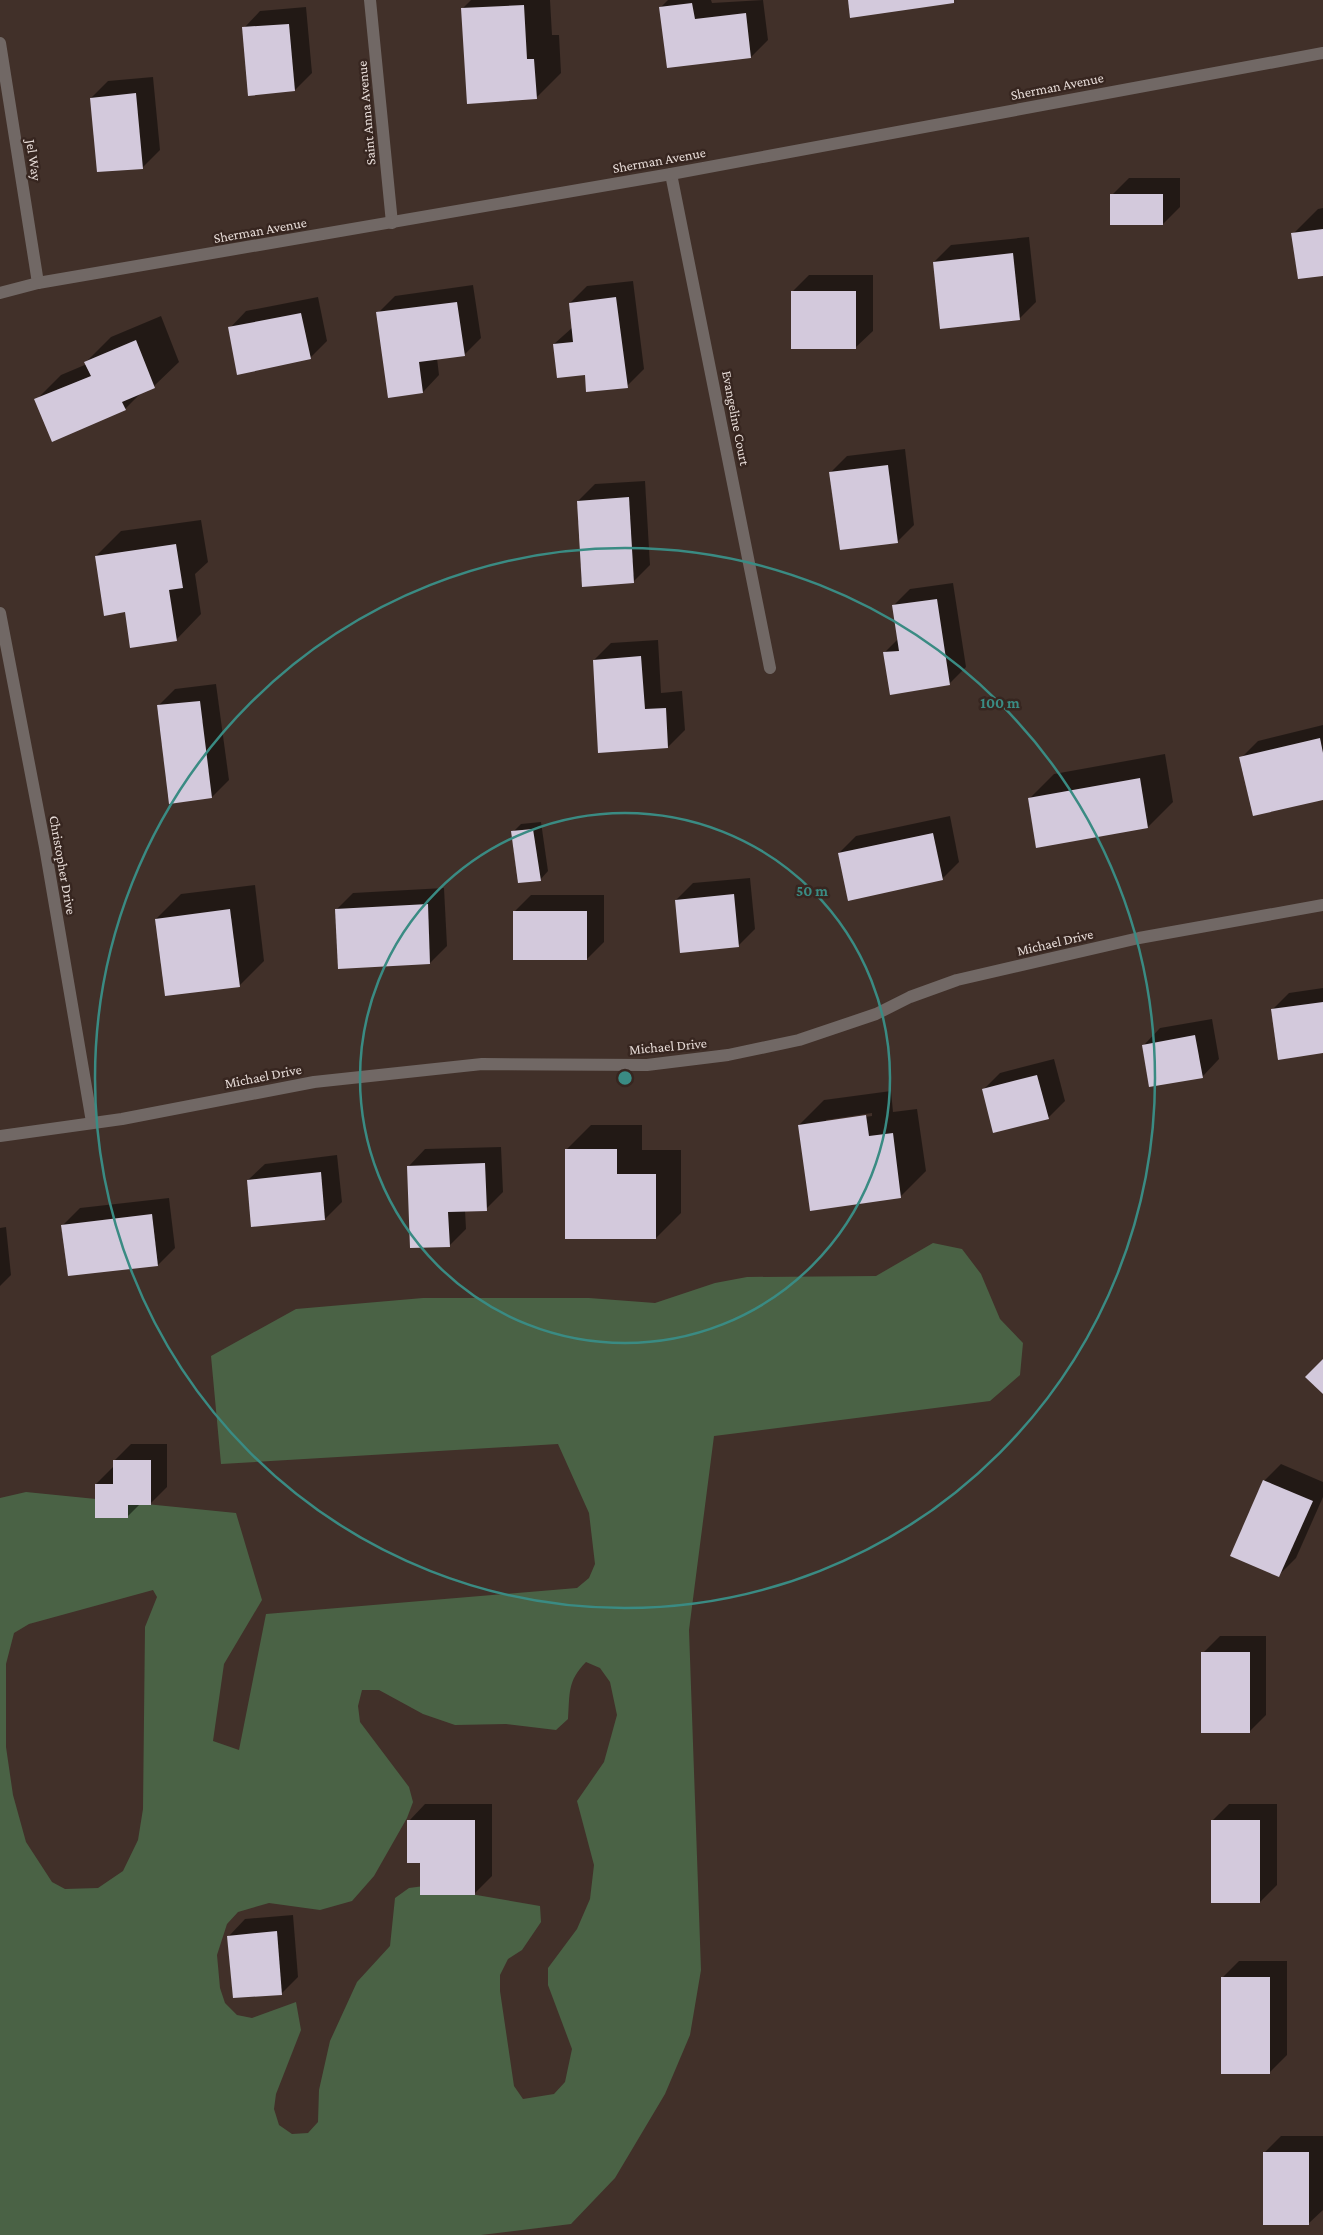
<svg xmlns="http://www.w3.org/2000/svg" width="1323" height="2235" font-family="'Crimson Pro',serif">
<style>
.green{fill:#4a6245;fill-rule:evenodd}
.shadow{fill:#0007;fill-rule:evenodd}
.building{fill:#d3c9dc}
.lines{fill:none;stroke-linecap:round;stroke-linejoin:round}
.minor{stroke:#716865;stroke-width:12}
.ring{fill:none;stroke:#3a8b83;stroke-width:2.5}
.labels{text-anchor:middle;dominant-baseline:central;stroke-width:5;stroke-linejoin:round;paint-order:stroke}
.street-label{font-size:14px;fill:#e8ddd9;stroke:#372620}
.centre{fill:#3a8b83;stroke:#372620;stroke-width:2.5}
.ring-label{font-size:15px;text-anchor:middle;font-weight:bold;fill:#3a8b83;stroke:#372620;stroke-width:5;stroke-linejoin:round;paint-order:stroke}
</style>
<rect width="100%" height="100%" fill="#413029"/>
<path class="green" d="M933,1243l29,6 19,25 19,45 23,24 -3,32 -30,26 -276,35 -25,194 12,340 -11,65 -25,59 -50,84 -44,46 -90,11h-481v-737l26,-6 210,21 26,87 -38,64 -11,77 26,9 27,-136 311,-26 12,-10 6,-14 -6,-51 -31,-69 -337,20 -10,-108 85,-47 127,-11h166l66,5 60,-20 32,-6 129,-1zM153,1590l4,7 -12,30 -2,182 -5,31 -15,31 -25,17 -33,1 -13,-7 -26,-40 -13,-47 -7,-48v-83l8,-31 15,-9zM586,1662l14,6 10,14 7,33 -13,47 -27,39 17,64 -4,34 -13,30 -29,39v17l24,64 -7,33 -11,12 -31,5 -9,-13 -14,-95v-16l8,-16 14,-9 19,-28 -1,-16 -116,-20 -15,2 -14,10 -5,48 -33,36 -27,59 -11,49 -1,32 -10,11 -16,1 -13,-9 -5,-16 2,-15 25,-64 -5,-28 -44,16 -15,-3 -12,-12 -5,-15 -3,-33 10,-31 11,-12 31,-9 51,7 32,-9 22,-25 33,-58 6,-16 -4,-15 -49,-65 -2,-16 4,-16h17l44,24 32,11 51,-1 50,6 12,-11c2,-25 -1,-38 18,-57z"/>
<g class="shadow">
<polygon points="471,0 550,0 552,35 559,35 561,73 536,98 462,9"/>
<polygon points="668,0 711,0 712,3 763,0 768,40 751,57 660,8"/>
<polygon points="306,7 312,73 295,90 244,28 260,11"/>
<polygon points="153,77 160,150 143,167 98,171 91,98 108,81"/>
<polygon points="1129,178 1180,178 1180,207 1163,224 1112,195"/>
<polygon points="1323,208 1323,275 1293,234 1318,209"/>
<polygon points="1029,237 1036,302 1019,319 934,262 951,245"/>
<polygon points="809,275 873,275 873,331 856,347 792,292"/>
<polygon points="633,281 644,369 627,386 586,373 554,344 573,327 570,303 587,286"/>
<polygon points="473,285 481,338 464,355 437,358 439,375 423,392 378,313 395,296"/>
<polygon points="318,297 327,341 310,358 230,328 246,311"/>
<polygon points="161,316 179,362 154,386 142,392 125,409 36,400 61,375 87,364 86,362 111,337"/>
<polygon points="905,449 914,525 897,542 830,473 847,456"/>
<polygon points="645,481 650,565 633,582 578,501 595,484"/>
<polygon points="201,520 208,562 195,574 201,614 176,640 126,611 96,556 121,531"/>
<polygon points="953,583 966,667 949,684 884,653 898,639 893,606 910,589"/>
<polygon points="658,640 661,693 682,691 685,730 668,747 594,660 611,643"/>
<polygon points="216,684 229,780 212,797 158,706 175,689"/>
<polygon points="1323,725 1323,799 1241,758 1258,741"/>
<polygon points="1165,754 1173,802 1148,827 1037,846 1029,799 1054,774"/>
<polygon points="950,816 959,862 942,879 839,853 856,836"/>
<polygon points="541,822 548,871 540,880 513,832 521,824"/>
<polygon points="750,878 755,929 738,946 676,900 693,883"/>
<polygon points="255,885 264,961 239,986 156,919 181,894"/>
<polygon points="444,888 447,946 430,963 336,910 353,893"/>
<polygon points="531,895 604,895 604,942 587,959 514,912"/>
<polygon points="1323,988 1323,1052 1272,1010 1289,993"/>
<polygon points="1212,1019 1219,1059 1203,1076 1144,1045 1160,1028"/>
<polygon points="1054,1059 1065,1101 1048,1118 983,1090 1000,1073"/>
<path d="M891,1091l2,21 24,-3 9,62 -25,25 -102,-71 25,-25zM872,1113v3l-46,6v-2z"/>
<polygon points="591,1125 642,1125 642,1150 681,1150 681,1213 656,1238 566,1150"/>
<polygon points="501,1147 503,1192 486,1209 465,1210 466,1229 449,1246 409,1166 425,1149"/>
<polygon points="337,1155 342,1202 325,1219 248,1180 265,1164"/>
<polygon points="169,1198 175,1248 158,1265 69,1275 63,1225 80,1208"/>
<polygon points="6,1227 11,1275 0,1286 0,1228"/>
<polygon points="131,1444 167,1444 167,1487 150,1504 140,1504 127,1517 96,1484 113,1467 114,1461"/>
<polygon points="1281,1464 1323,1482 1323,1497 1296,1558 1279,1575 1264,1481"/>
<polygon points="1220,1636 1266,1636 1266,1715 1249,1732 1203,1653"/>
<polygon points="425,1804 492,1804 492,1876 475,1893 421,1862 409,1821"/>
<polygon points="1229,1804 1277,1804 1277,1885 1260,1902 1212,1821"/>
<polygon points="293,1915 298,1977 281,1994 229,1936 245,1919"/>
<polygon points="1239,1961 1287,1961 1287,2055 1270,2072 1222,1978"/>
<polygon points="1281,2136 1323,2136 1323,2210 1308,2224 1264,2153"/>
</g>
<g class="building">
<polygon points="848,0 954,0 954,3 850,18"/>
<polygon points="692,3 695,19 746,13 751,58 667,68 659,7"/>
<polygon points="524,5 527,59 534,59 537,99 467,104 461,8"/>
<polygon points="289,24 295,91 248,96 242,27"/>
<polygon points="136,93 143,169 97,172 90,98"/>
<rect x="1110" y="194" width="53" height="31"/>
<polygon points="1323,229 1323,276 1298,279 1291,233"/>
<polygon points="1013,253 1020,320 940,329 933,262"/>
<rect x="791" y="291" width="65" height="58"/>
<polygon points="616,297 628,388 586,392 585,375 557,378 553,344 573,342 569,303"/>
<polygon points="457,302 465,356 419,362 423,393 388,398 376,312"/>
<polygon points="301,313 311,359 237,375 228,327"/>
<polygon points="136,340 155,388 122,402 126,410 52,442 34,399 91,376 84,362"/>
<polygon points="888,465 898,543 840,550 829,472"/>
<polygon points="629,497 634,583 582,587 577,501"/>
<polygon points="176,544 183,588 169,590 177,641 130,648 125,612 104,616 95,556"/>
<polygon points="937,599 950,685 890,695 883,652 899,651 892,605"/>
<polygon points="641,656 645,709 666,708 668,748 598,753 593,660"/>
<polygon points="200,701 212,798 169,804 157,705"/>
<polygon points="1320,738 1323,753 1323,800 1253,816 1239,757"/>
<polygon points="1140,778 1148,828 1036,848 1028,798"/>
<polygon points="533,829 541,881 518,883 511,831"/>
<polygon points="933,833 943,880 848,901 838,853"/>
<polygon points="734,894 739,947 680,953 675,900"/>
<polygon points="428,904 430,964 338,969 335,909"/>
<polygon points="230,909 240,987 165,996 155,919"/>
<rect x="513" y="911" width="74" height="49"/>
<polygon points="1323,1002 1323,1053 1278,1060 1271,1009"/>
<polygon points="1195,1035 1203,1078 1149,1087 1142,1045"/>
<polygon points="1037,1075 1049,1119 993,1133 982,1089"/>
<polygon points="866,1115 869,1136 893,1133 901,1198 810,1211 798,1125"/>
<polygon points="565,1149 617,1149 617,1174 656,1174 656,1239 565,1239"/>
<polygon points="485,1163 487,1211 448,1212 450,1247 410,1248 407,1166"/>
<polygon points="321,1172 325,1220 251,1227 247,1180"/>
<polygon points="152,1214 158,1266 68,1276 61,1225"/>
<polygon points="1323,1359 1323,1394 1305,1377"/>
<polygon points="113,1460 151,1460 151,1505 128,1505 128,1518 95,1518 95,1484 113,1484"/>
<polygon points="1263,1480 1313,1501 1279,1577 1230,1556"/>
<rect x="1201" y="1652" width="49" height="81"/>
<polygon points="407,1820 475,1820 475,1895 420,1895 420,1863 407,1863"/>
<rect x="1211" y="1820" width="49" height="83"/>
<polygon points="277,1931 282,1995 233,1998 227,1936"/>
<rect x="1221" y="1977" width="49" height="97"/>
<rect x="1263" y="2152" width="46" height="73"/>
</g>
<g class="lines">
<g class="minor">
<polyline points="370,0 392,223"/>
<polyline points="0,43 38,283"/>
<polyline points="671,174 770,668"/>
<polyline points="0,293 38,283 671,174 1323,53"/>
<polyline points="0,613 45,847 92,1122"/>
<polyline points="0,1136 122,1119 314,1082 482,1064 647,1065 728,1055 799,1040 876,1014 910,997 957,980 1139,938 1323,905"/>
</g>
</g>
<g class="ring">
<circle cx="625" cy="1078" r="265"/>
<circle cx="625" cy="1078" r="530"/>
</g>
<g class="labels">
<g class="street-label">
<text transform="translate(1057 86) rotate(-11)">Sherman Avenue</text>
<text transform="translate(366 113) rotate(-95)">Saint Anna Avenue</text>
<text transform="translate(34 160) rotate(81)">Jel Way</text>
<text transform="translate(659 160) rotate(-10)">Sherman Avenue</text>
<text transform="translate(260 230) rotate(-10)">Sherman Avenue</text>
<text transform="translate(736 418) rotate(79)">Evangeline Court</text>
<text transform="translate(63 865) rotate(80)">Christopher Drive</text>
<text transform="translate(1055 942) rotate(-13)">Michael Drive</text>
<text transform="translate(668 1046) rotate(-5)">Michael Drive</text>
<text transform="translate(263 1076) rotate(-11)">Michael Drive</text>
</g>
</g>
<circle cx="625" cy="1078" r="8" class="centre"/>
<g class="ring-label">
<text x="1000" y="708">100 m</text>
<text x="812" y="896">50 m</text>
</g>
</svg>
